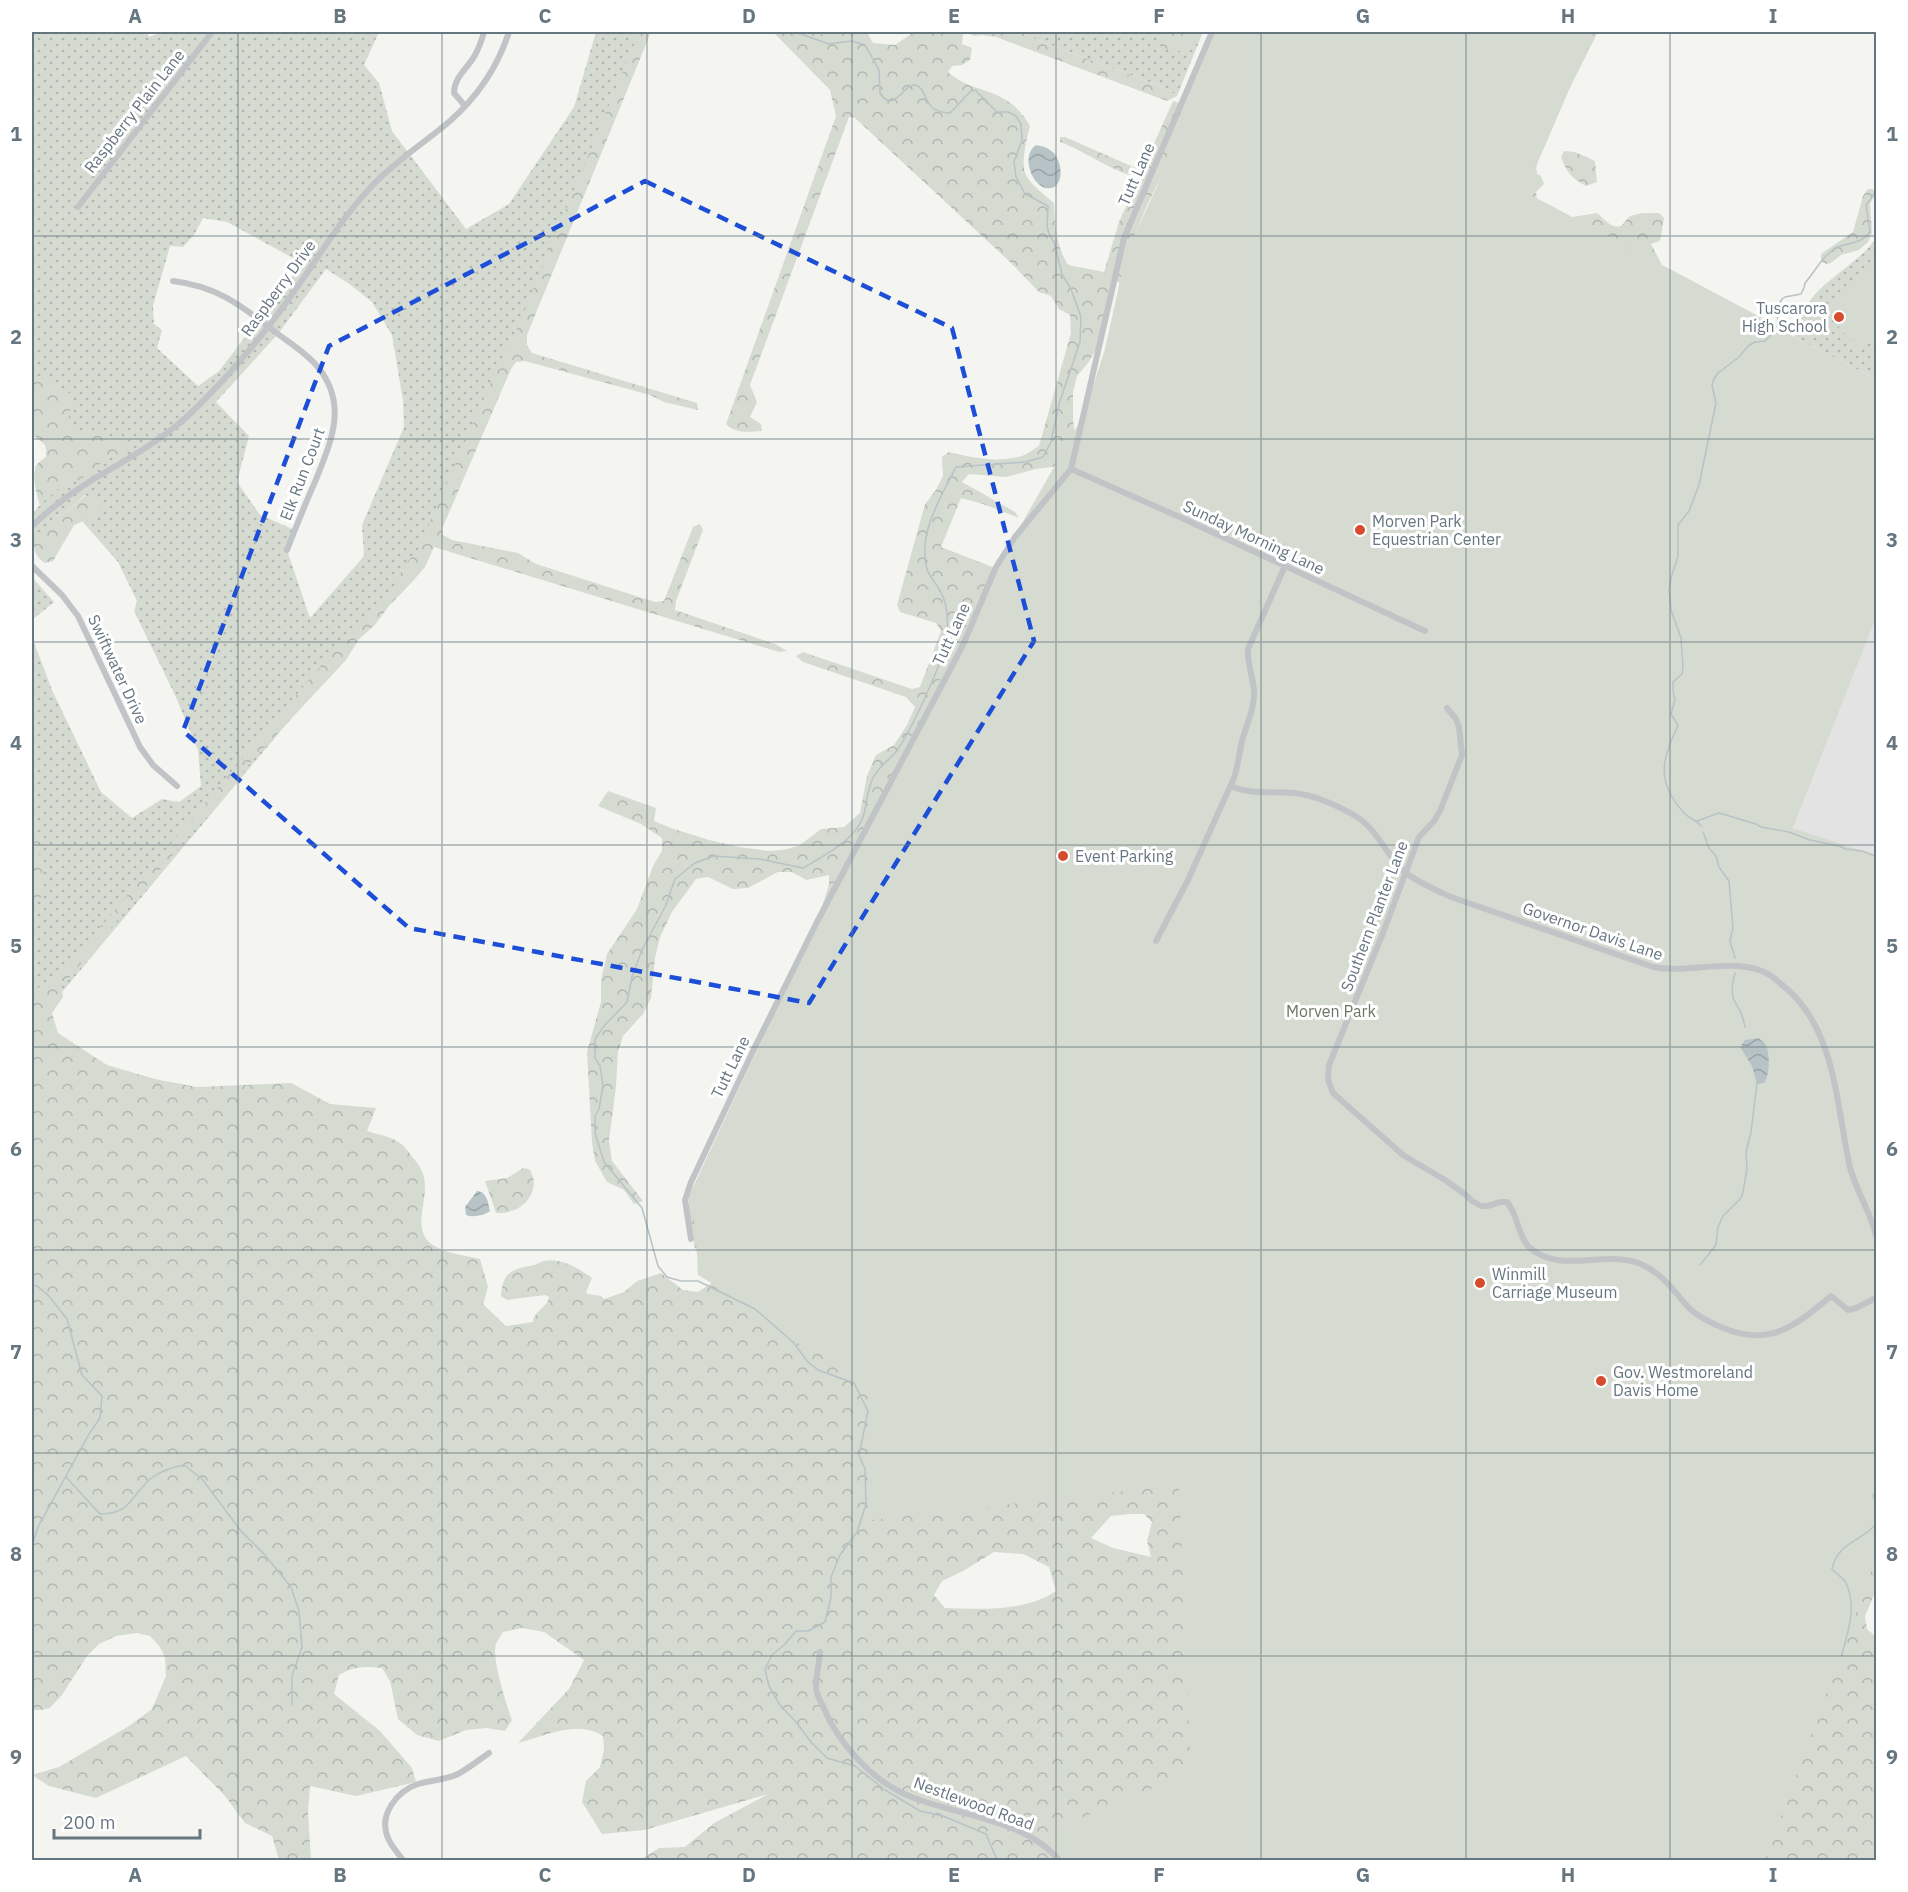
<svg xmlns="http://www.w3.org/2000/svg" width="1908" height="1892" font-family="'IBM Plex Sans',sans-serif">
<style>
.built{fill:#e2e3e2}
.grass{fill:url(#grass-dots);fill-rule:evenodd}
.forest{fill:url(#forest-crowns);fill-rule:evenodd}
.park{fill:#d6dbd2}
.water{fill:url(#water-waves)}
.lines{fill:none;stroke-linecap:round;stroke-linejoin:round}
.stream{stroke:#b7c3c6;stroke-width:1.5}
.minor{stroke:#c0c4c7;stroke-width:6}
.marked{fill:none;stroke:#1d4ed8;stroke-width:4.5;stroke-dasharray:12 8;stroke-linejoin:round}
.grid{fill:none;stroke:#657680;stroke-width:1.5;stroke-opacity:0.55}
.poi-dot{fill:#d64c2f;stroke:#fff;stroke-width:2}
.labels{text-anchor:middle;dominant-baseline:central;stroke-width:6;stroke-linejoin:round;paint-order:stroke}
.street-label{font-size:16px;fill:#657680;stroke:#fff}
.poi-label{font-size:16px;fill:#657680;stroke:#fff;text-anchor:start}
.park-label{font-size:16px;fill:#697764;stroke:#fff}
.neatline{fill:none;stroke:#657680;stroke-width:2}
.grid-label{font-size:20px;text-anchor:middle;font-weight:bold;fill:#657680}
</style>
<defs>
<pattern id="grass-dots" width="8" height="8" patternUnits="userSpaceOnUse" patternTransform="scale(1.5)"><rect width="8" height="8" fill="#d6dbd2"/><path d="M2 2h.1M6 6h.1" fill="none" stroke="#b1b6b0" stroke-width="1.8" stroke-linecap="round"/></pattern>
<pattern id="forest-crowns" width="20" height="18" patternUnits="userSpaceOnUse" patternTransform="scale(1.5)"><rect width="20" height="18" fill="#d6dbd2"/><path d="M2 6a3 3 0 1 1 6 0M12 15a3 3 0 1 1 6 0" fill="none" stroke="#b1b6b0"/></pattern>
<pattern id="water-waves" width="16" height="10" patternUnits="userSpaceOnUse" patternTransform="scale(1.5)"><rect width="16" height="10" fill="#b7c3c6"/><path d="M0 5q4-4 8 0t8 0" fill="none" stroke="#98a3a6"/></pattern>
</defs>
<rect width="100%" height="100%" fill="#f4f4f1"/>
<polygon class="built" points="1876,618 1876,855 1793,828"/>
<g class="grass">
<path d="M32,32h115l2,5 13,-5h217l-15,33 15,18 13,48 74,98 43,-25 65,-97 22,-75h47l-226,536 -385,460v-391l20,53 49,102 31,26 30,-19 17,3 22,-16 -3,-36 -23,-55 -41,-84 3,-10 -19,-39 -36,-41 9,-3 8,-14 -14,-9 -22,20 -6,1 -6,5 -19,21v-28l8,-9c-3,-10 -8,-28 -4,-39 2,-4 7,-6 10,-9 3,-18 -8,-13 -14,-25zM203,218l24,4 75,41 -83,108 -21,15 -41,-38 5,-18 -8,-6 -1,-18 17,-60 13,1 11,-12zM326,269l22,14 24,19 20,33 11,66 1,26 -42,98 2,31 -54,62 -23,-68 8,-20 -35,-15 -23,-33 12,-46 -33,-34 62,-68z"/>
<polygon points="1022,32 1203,32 1177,96 1167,89 1027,36"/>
<path d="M1876,238v141l-82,-42c5,-12 9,-28 17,-38 18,-23 49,-37 65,-61z"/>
<polygon points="32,577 54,602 32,620"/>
</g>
<g class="forest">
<path d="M639,32h12l-124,303v10l5,8 165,50 1,7 -34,-8 -14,-7 -125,-34 -9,1 -5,7 -69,160 1,6 9,5 66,13 18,11 119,38 9,-1 29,-74 7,-3 3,6 -27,71 -1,9 100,34 12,7 -8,1 -345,-105 -9,20 -12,14 -24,25 -14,19 -16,14 -13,21 -94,101 -190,225 1,11 -11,16 6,20 49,32 48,14 42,8 94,-4 39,21 46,4 -9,23c9,3 21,5 30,10 7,4 12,11 16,17 5,5 10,13 11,20 5,20 -11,47 4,63 12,12 36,14 52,18l8,28 -5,17 23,22 27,-4c1,-11 14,-14 16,-25l-4,-2 -38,5 -6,-4c1,-21 9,-27 29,-30 5,0 9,-4 14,-5 16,-4 36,8 48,17l-6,14 2,2 13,2 3,3 20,-7 13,-11 24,-8 22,17 15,2 15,-10 -19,-36v-9l-6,-30 1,-11 128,-274 12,-37v-10l-23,5 -14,-8h-14l-30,16 -15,1 -25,-12 -12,2 -24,33 -12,25 -5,21 -4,40 -8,16 -20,22 -5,16 -2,35 -7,53 3,21 31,40 -9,3 -10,-14 -17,-8 -12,-21 -3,-18 -5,-91 14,-50v-22l6,-26 30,-45 16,-43 9,-15v-13l-21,-14 -43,-18 10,-15 48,17 -2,13 17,7 38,12 30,7 31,4 18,-2 12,-4 21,-16 23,-2 16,-14 7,-37 9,-21 18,-10 13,-20 8,-18 -9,-10 -103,-35 -7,-6 7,-4 109,37 8,-2 21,-56 -5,-8 -36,-11 -3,-7 28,-101 11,-14 7,-14 -1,-19 7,-5c24,6 48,11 73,4 6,-2 11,-7 17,-10l32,-113 -1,-18 -11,-6 -8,-13 -12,-4 -29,-30 -155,-144 -6,-1 -99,268 7,17 -7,15 11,7 1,7c-14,1 -26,3 -36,-7l110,-308 -6,-26 -55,-56 -10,-2h102l6,11 22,2 19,-13h49l-1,12 10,4 -2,12 -8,5 -10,1 -4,6c27,24 59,13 82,54 -3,12 -10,37 -4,49 4,9 20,21 28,28 1,22 2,43 14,62l36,7 15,-50 54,-121 13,4 -14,48 -27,57 -14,35 -9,40 -8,-6 -16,67 -10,17 -11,13 -4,16v29l2,13 -16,32 -23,3 -30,8 -37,-3 -7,8 53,30 4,6 -36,-14 -22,-6 -20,49 62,24 873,810v209l-11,26 2,13 8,7 1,-1v225h-1236l19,-12 26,-1 29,-24 54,-29 -124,36 -42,4 -20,-32 4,-21 14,-14 4,-17 -1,-14c-25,-17 -58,0 -85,7l51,-54 15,-29 -40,-28 -22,-4 -19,4c-2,4 -6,8 -7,12 -5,14 11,61 16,76l-7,11 -18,-3 -21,2 -27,11 -22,-6 -19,-16 -8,-38 -8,-13c-17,-2 -28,-2 -43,7l-5,19 46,37 32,37 4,14 -60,14 -46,-10 -2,26 3,48h-32l-7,-24 -27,-13 -20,-27 -39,-40 -90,42 -47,-12 -17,-11 27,-8 70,-41 23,-17 14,-33 -1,-19 -6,-11 -9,-10 -13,-3 -21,3 -17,8 -12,12 -25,39 -12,13 -9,2h-9v-703l7,-20 30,-23 256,-303 47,-45 17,-20 16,-32 12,-12 78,-179 22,-44zM1130,1514h14l8,8 -5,19 4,16 -38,-9 -22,-10 20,-22zM994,1552l29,2 26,13 7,24c-31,21 -75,18 -111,17l-11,-13 8,-14 21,-10z"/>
<polygon points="968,32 1022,32 1027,36 1167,89 1177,96 1167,101 996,37 982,35 974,36"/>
<polygon points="1159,32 1166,33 1169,32 1196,32 1197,38 1180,51 1174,52 1157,44"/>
<path d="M1507,32h91l-41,81 -21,52 1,9 4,2 3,8 -8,8 1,7 35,18 25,-4c6,5 16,18 25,12 3,-2 4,-6 7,-8 8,-5 20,-4 30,-4l5,5 -4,23 -9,3 11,21 -145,-68z"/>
<path d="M1060,137h5l73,32 2,3 -2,4c-18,1 -58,-28 -78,-34z"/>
<path d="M1564,151l11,1 20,9 2,21 -11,4c-14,-7 -20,-15 -25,-29z"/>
<polygon points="1868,189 1872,189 1876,192 1870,204 1872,233 1868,242 1859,250 1841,255 1831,263 1826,264 1821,261 1821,254 1853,232 1863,196"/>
<path d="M32,376h10l30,19c2,9 -5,19 -3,28 3,13 21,5 30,9 14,5 19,11 36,9l-1,5 -6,5 -18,5 -29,23 -22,9 -19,17c-3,-10 -8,-28 -4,-38 2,-5 7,-7 10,-10 3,-18 -8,-13 -14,-25z"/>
<path d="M86,495l13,9 2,6 -5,6 -22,9 -21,36 -8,2c-9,-5 -11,-13 -12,-23l18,-19 6,-5 6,-1z"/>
<polygon points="32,837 37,839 44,882 43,895 36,903 32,917"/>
<path d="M523,1168l6,1c12,15 0,38 -18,42 -4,2 -10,2 -15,2l-11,-32 22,-3z"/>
</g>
<g class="park">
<polygon points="1210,32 1594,32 1525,192 1779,327 1794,337 1876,379 1876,618 1793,828 1876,855 1876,1558 1765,1860 1063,1860 1048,1841 1040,1835 1191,1772 1179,1485 870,1520 871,1501 868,1448 872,1415 870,1404 864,1388 854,1378 810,1347 776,1337 728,1293 698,1275 696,1236 691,1192 817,922 876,808 986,587 1084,414 1105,349 1126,254 1158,184 1195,69"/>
<polygon points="1876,264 1876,336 1861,351 1826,313"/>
</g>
<g class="water">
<path d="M1036,145c7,1 16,4 20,11 5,8 8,25 -2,31 -18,9 -36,-30 -18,-42z"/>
<path d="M1759,1038c1,1 6,6 7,7 4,10 4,30 -2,38l-7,1 -5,-18 -12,-19 5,-7z"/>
<path d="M477,1191c10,1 11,11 13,20 -5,4 -17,7 -24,4l-1,-8z"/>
</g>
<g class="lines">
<g class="stream">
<path d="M795,32l34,12 23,-3 13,4 14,25 1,23c14,22 24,-10 35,-8 14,3 6,28 35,28l21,-22 4,-1 22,22h11l8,4 5,8 1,16 -8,22 2,15 9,17 23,12 -1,20 2,8 5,8 8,32 9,15 10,28 -1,25 -21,62 -8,38 -8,15 -18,5 -69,5c-15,30 -39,67 -29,102 2,7 8,13 12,20 9,14 9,31 8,48 -2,21 -38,99 -52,116 -8,9 -18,15 -23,27 -8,19 -3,34 -17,51 -11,14 -36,28 -52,37l-43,-9 -46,-3 -19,7 -20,16 -9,26 -24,45 -10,27 -5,25 -23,24 -9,13v19l5,8 3,20 -4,23 -4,7v17l9,29 38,46 16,58 9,11 14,4h17l57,28 39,34 13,18 11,9 36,13 14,28 -9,44 6,14 1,35 -9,28 -17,23 -9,22v20l-6,25 -17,9h-12l-11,13 -13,11 -7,14 4,17 11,19 16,17 15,20 16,16 28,8 30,24 35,21 23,5 43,18 11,26"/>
<polyline points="1697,821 1719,813 1756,824 1761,827 1789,832 1810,840 1839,846 1846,849 1862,851 1876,856"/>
<path d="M1701,826c-5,-7 -12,-7 -18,-14 -18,-21 -24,-39 -14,-65 2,-8 7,-15 9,-22l-7,-11 4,-15 -2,-8v-9l9,-8 1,-7 -2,-29 -10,-28 -2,-20 2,-12 7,-22v-31l11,-14 10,-26 17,-82 -4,-18 2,-6 4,-6 21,-16 9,-11 7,-4 10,-1 6,-6 6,-11 2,-20 3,-5 3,-2 16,-3 3,-6 1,-5c10,-11 17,-27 31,-35 12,-6 26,-4 34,-16l-4,-27 10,-13"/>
<polyline points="1703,832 1709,848 1716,856 1719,867 1729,881 1733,928 1730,941 1735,958"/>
<path d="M1735,973c-9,33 6,27 10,54"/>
<polyline points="1700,1265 1716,1245 1718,1227 1723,1216 1741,1198 1743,1192 1747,1169 1746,1152 1751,1132 1757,1083"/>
<polyline points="32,1285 37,1286 49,1296 67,1319 82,1375 102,1396 100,1418 89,1434 38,1527 32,1546"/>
<path d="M66,1477l34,37c32,1 32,-22 53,-37 10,-7 20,-10 31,-12l18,14 39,52 24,24 26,32 8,24 3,36 -10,29v29"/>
<polyline points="1876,1491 1873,1496 1876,1504"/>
<path d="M1842,1654c6,-22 15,-48 4,-71 -3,-6 -10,-9 -14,-14 6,-27 29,-27 44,-45"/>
</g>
<g class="minor">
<path d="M465,106l-11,-13c0,-16 14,-25 21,-38 4,-7 7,-16 9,-23"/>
<polyline points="78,207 212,32"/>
<path d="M173,281c43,5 68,24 101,50 14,11 31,21 43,35 32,38 14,76 -2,116 -10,22 -19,45 -28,68"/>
<polyline points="1071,469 1184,519 1425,631"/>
<path d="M32,526c17,-16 36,-31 57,-44 36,-22 73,-41 104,-71 39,-38 74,-80 105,-125 23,-33 44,-68 72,-98 25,-27 53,-44 80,-67 27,-24 48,-55 59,-89"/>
<polyline points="32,566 62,595 78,616 140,747 153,765 177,786"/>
<path d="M1447,708l9,11 3,8 3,28 -22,56 -6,10 -15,16 -36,96 -54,132 -1,15 5,13 70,62 42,25 21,15 6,6 9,5h6l14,-4h6c11,13 12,36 22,45 32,29 78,1 114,18 21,10 32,28 47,44 10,9 23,15 36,20 46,18 71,-5 105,-33l17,14 8,-2 20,-10"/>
<path d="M1230,786c22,9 41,5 64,7 20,2 42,12 60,22 24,14 32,41 52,58 13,10 30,17 45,24l202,70c36,7 74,-9 109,4 7,2 13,8 19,13 54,41 55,118 68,179 5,25 21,47 27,72"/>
<path d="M1156,941l31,-59 47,-104c4,-12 5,-24 8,-37 4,-16 13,-33 12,-50 -1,-15 -7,-27 -6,-42l37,-83"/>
<polyline points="691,1239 685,1200 691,1182 753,1051 817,922 963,645 996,567 1015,537 1071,469 1124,238 1212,32"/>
<path d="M820,1652c-1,12 -4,25 -4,37 1,5 4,12 7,17 15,38 52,78 91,92 47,18 111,22 145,62"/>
<path d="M403,1860c-5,-7 -12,-14 -15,-22 -10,-23 9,-47 30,-54 13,-4 28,-4 40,-10 11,-6 21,-14 31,-21"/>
</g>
</g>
<path class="marked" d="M645,181l307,147 82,313 -225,362 -400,-75 -226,-197 146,-385z"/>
<path class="grid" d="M238,32v1828M442,32v1828M647,32v1828M852,32v1828M1056,32v1828M1261,32v1828M1466,32v1828M1670,32v1828M32,236h1844M32,439h1844M32,642h1844M32,845h1844M32,1047h1844M32,1250h1844M32,1453h1844M32,1656h1844"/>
<g class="poi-dot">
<circle cx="1839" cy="317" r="6"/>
<circle cx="1360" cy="530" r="6"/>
<circle cx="1063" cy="856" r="6"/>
<circle cx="1480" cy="1283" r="6"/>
<circle cx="1601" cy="1381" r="6"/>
</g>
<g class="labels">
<g class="street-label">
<text transform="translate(134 111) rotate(-52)">Raspberry Plain Lane</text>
<text transform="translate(1136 174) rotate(-66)">Tutt Lane</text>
<text transform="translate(278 288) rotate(-54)">Raspberry Drive</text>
<text transform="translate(302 474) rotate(-69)">Elk Run Court</text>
<text transform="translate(1254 537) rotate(25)">Sunday Morning Lane</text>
<text transform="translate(951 634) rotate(-65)">Tutt Lane</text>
<text transform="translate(118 669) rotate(65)">Swiftwater Drive</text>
<text transform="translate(1374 916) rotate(-69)">Southern Planter Lane</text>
<text transform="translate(1593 931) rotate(19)">Governor Davis Lane</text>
<text transform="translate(730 1067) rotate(-64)">Tutt Lane</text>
<text transform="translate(974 1803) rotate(20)">Nestlewood Road</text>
</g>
<g class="poi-label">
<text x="1827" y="308" text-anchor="end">Tuscarora<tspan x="1827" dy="18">High School</tspan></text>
<text x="1372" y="521">Morven Park<tspan x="1372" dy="18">Equestrian Center</tspan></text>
<text x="1075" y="856">Event Parking</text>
<text x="1492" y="1274">Winmill<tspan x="1492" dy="18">Carriage Museum</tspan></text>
<text x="1613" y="1372">Gov. Westmoreland<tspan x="1613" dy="18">Davis Home</tspan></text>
</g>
<g class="park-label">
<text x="1331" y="1011">Morven Park</text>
</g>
</g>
<rect width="1908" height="1892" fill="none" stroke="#ffffff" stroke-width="66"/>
<path d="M54 1829v9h146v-9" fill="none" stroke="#657680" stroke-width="3"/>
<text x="63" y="1829" font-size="18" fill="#657680" stroke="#ffffff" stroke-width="4.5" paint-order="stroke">200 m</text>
<rect x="33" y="33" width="1842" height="1826" class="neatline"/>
<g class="grid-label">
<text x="135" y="23">A</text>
<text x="340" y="23">B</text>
<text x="545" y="23">C</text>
<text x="749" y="23">D</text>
<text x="954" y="23">E</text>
<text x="1159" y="23">F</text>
<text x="1363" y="23">G</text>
<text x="1568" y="23">H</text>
<text x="1773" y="23">I</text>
<text x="16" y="141">1</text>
<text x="1892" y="141">1</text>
<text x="16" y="344">2</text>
<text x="1892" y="344">2</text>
<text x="16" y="547">3</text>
<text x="1892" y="547">3</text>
<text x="16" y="750">4</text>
<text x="1892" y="750">4</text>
<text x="16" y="953">5</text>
<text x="1892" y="953">5</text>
<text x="16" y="1156">6</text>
<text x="1892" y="1156">6</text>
<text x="16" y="1359">7</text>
<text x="1892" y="1359">7</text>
<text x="16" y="1561">8</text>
<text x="1892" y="1561">8</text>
<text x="16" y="1764">9</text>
<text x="1892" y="1764">9</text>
<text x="135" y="1882">A</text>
<text x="340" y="1882">B</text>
<text x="545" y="1882">C</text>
<text x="749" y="1882">D</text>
<text x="954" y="1882">E</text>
<text x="1159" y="1882">F</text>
<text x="1363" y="1882">G</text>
<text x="1568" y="1882">H</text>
<text x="1773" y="1882">I</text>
</g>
</svg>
